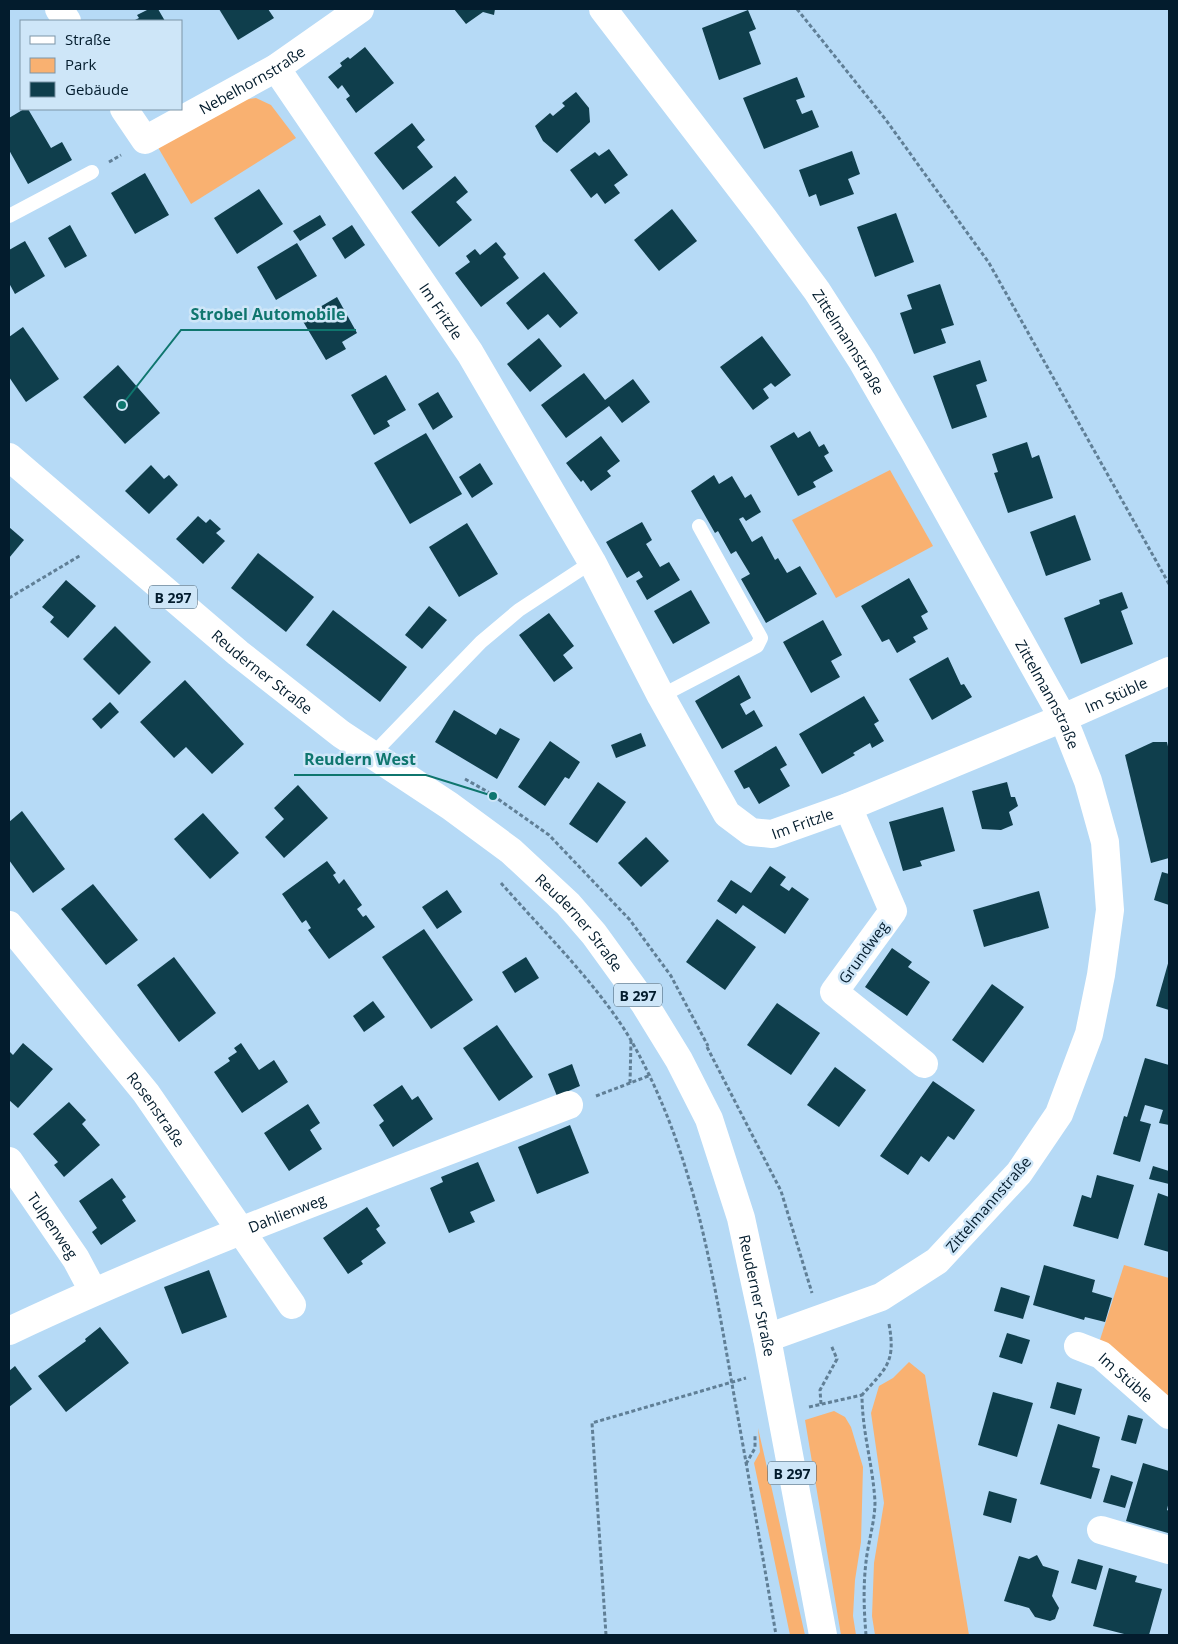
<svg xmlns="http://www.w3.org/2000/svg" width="1178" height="1644" font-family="'Open Sans',sans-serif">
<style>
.green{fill:#f9b171}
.building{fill:#0f3e4c}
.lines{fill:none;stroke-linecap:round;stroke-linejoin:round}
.path{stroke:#607f96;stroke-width:3;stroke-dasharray:4 2.5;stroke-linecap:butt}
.lane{stroke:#fff;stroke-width:14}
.street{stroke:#fff;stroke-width:28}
.primary{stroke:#fff;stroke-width:28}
.labels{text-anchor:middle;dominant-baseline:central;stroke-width:5;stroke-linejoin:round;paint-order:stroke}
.shield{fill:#cee6f8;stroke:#40596a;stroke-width:1}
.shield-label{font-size:14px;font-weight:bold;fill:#031c2d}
.street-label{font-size:15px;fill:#031c2d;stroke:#cee6f8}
.leader{fill:none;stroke:#0f766e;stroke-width:2}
.callout-dot{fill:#0f766e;stroke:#cee6f8;stroke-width:2}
.callout-label{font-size:16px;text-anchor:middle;font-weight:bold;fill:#0f766e;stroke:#cee6f8;stroke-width:5;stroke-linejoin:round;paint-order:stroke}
</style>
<rect width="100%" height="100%" fill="#b6daf6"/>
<g class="green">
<polygon points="256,98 271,105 296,138 191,204 156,144 242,100"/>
<polygon points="890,470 933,546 836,598 792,520"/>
<polygon points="1124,1265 1169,1278 1169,1396 1167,1404 1098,1346"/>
<polygon points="909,1362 925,1375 969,1635 875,1635 872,1616 874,1563 884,1503 871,1413 879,1386 893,1378"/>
<polygon points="834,1411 845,1417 851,1427 863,1467 861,1542 855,1580 853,1616 856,1635 841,1635 805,1420"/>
<polygon points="758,1428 805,1635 790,1635 754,1463 760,1452"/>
</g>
<g class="building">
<polygon points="149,9 158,9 165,21 133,21 139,18 137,15"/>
<polygon points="219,9 268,9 274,18 238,40"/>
<polygon points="454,9 495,9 494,15 483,12 466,24"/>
<polygon points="748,10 756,29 749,32 761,64 719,80 702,28"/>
<polygon points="365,47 394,83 356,113 346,99 350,96 342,85 338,89 328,77 342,66 340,63 348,57 350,59"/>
<polygon points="797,77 805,97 796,100 802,114 812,110 819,127 764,149 743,98"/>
<polygon points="576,92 589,108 590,122 557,153 543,141 535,126 550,113 553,116 565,106 562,103"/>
<polygon points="24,109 28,109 51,148 62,142 72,160 28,184 9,150 9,118"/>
<polygon points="412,123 425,140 417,147 433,167 403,190 374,153"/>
<polygon points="609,149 628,175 614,185 620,193 605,204 597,193 591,198 570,170 595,152 599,156"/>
<polygon points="852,151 860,174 848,179 854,194 820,206 816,194 809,197 799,170"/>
<polygon points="145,173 169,215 135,234 111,193"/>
<polygon points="455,176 468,192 456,202 472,220 439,247 411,212"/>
<polygon points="259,189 283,224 237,254 214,218"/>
<polygon points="672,209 697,241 659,271 634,240"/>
<polygon points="896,213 914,262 875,277 857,227"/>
<polygon points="320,215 326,225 300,241 293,231"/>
<polygon points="70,225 87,256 65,268 48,238"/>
<polygon points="352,225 365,245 345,259 332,238"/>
<polygon points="25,241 45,276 15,294 9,283 9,250"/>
<polygon points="496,242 506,254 503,257 519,278 481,307 455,273 470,262 466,256 475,249 480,255"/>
<polygon points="297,243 317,276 276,300 257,267"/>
<polygon points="544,272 578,313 560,328 548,314 528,330 506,303"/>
<polygon points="940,284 954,325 941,329 946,343 914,354 900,313 912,309 907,295"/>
<polygon points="337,297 357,333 342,342 346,349 326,360 301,318"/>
<polygon points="23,327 59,379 26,402 9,377 9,337"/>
<polygon points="762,336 791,375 775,387 771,383 763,389 769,398 753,410 720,367"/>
<polygon points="539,338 562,366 530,392 507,364"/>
<polygon points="980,360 987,381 976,385 987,417 952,429 933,376"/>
<polygon points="118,365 160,413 125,444 83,397"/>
<polygon points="584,373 605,400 633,379 650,402 622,423 609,406 566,438 541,405"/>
<polygon points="386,375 406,410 387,421 390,426 374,435 351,395"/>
<polygon points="438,392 453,417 433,430 418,404"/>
<polygon points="810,431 819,447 824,444 829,453 824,456 833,471 813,482 816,487 798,496 770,446 794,432 798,438"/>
<polygon points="426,433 462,494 410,524 374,463"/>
<polygon points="601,436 620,461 607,471 611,476 591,491 583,480 581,482 566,463"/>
<polygon points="1027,442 1032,458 1039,455 1053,498 1008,513 994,473 998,472 992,454"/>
<polygon points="480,463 493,484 472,498 459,477"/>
<polygon points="151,465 164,479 169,475 178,485 149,514 125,491"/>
<polygon points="714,475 719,484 732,476 745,498 751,494 761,512 746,521 743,517 739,519 752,542 762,536 775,560 778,558 787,573 800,566 817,594 766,623 741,579 750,574 736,551 731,554 718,531 715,533 691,491"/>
<polygon points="1075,515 1091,560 1046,576 1030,532"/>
<polygon points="198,516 206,523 210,519 221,529 216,533 225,541 203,564 176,539"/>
<polygon points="642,522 652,540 646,544 660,567 669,562 680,580 647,600 636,581 643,577 639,571 627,578 606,542"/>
<polygon points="467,523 498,574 459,597 429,547"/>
<polygon points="9,527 24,540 9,558"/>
<polygon points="258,553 314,597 286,632 231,588"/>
<polygon points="909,578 928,612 921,616 928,629 913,637 916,642 897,653 889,639 882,642 861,606"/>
<polygon points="66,580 96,606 68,638 50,622 54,617 42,607"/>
<polygon points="691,590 710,623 673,644 654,611"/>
<polygon points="1122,592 1128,608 1121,611 1133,644 1081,664 1064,618 1100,604 1099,600"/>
<polygon points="429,606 447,620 422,649 405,635"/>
<polygon points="333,610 407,667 380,702 306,645"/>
<polygon points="549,613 574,646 563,655 573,668 554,682 519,635"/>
<polygon points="823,620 842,655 831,661 840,677 811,693 783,642"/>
<polygon points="115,626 151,662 119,695 83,659"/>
<polygon points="948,657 961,685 964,684 972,697 932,720 909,679"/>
<polygon points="739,675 751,698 740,704 746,715 754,710 763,726 722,749 695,701"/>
<polygon points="185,680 244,744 212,774 186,747 174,758 140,722"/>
<polygon points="864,696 879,721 874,724 884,741 872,748 870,743 853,753 855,755 822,774 799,734"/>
<polygon points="110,702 119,712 101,729 92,719"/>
<polygon points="454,710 496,735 500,728 520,739 497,779 435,742"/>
<polygon points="641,733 646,746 616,758 611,745"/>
<polygon points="550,741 580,762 569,779 565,777 545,806 518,787"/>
<polygon points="1153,742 1167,742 1169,751 1169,858 1151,863 1125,755"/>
<polygon points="776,746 787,765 780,769 790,786 759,804 749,787 744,789 734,771"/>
<polygon points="598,782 626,802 597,843 569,824"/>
<polygon points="1007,782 1011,797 1015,797 1018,806 1009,812 1013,825 1001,830 982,829 972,791"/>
<polygon points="298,785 328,818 284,858 265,837 284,819 274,808"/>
<polygon points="943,807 955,851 920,861 922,866 903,871 889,822"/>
<polygon points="22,811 65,869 33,893 9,860 9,822"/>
<polygon points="203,813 239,853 210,879 174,839"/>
<polygon points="646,837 669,861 641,887 618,863"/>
<polygon points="327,861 336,873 333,875 339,884 344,879 362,905 357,909 363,917 366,915 375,927 329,959 308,930 311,928 306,920 302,923 282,894"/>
<polygon points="770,866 786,877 780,885 789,891 792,887 809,899 785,934 743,905 736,914 717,901 731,880 751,893"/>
<polygon points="1162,872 1169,874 1169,905 1154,900"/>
<polygon points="93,884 138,940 106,965 61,909"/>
<polygon points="447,890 462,912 437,929 422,907"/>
<polygon points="1039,891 1049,928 984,947 973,910"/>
<polygon points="717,919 756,947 725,990 686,962"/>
<polygon points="424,929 473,1000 431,1029 382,957"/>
<polygon points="892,948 912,962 908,967 930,982 907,1016 865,987"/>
<polygon points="174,957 216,1013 179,1042 137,985"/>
<polygon points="526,957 539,978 515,993 502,972"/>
<polygon points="1169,960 1169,1010 1156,1006"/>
<polygon points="992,984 1024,1007 983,1063 952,1040"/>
<polygon points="373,1001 385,1017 364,1032 353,1016"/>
<polygon points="777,1003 820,1033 791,1075 747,1045"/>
<polygon points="497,1025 533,1077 499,1101 463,1048"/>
<polygon points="23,1043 53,1069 18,1108 9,1100 9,1051 13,1055"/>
<polygon points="241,1043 259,1070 274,1060 288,1082 242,1113 214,1072 230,1061 228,1058 237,1052 234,1048"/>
<polygon points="1145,1058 1169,1065 1169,1125 1159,1123 1163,1110 1145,1105 1140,1121 1151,1124 1140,1162 1113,1154 1124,1116 1127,1117"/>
<polygon points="572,1064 580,1086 557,1096 548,1074"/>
<polygon points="835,1067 866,1090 839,1127 807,1105"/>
<polygon points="933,1081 975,1110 954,1140 948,1136 929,1162 921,1156 908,1175 880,1156"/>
<polygon points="402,1085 412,1100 418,1096 433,1119 393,1147 379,1125 384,1121 373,1105"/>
<polygon points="69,1102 86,1120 82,1124 100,1145 64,1177 54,1165 58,1162 33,1134"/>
<polygon points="308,1104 320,1123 310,1130 322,1149 289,1171 264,1133"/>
<polygon points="570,1125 589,1173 537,1194 518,1147"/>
<polygon points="478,1162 495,1201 470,1212 475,1222 449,1233 430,1188 443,1182 441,1177"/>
<polygon points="1153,1166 1169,1171 1169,1184 1149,1179"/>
<polygon points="1097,1175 1134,1185 1118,1239 1073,1226 1082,1195 1091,1198"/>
<polygon points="112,1178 126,1197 122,1200 136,1221 101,1245 92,1232 97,1228 79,1201"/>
<polygon points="1158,1193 1169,1197 1169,1252 1144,1245"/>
<polygon points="367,1207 380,1226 376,1229 386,1243 361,1261 363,1264 348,1274 323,1238"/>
<polygon points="1044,1265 1095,1280 1092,1292 1112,1298 1105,1322 1085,1317 1084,1320 1033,1305"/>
<polygon points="209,1270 227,1317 182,1334 164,1287"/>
<polygon points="1001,1287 1030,1296 1023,1319 994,1311"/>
<polygon points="100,1327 129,1363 66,1412 38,1376 86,1341 85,1339"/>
<polygon points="1007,1333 1030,1340 1022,1364 999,1357"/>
<polygon points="15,1366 32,1389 9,1407 9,1371"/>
<polygon points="1057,1382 1082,1389 1075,1415 1050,1408"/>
<polygon points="993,1392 1033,1403 1017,1457 978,1445"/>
<polygon points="1128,1415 1143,1419 1136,1444 1121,1440"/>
<polygon points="1058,1424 1100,1437 1092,1467 1100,1469 1091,1499 1040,1484"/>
<polygon points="1143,1463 1169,1471 1169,1501 1167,1510 1169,1511 1168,1533 1126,1521"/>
<polygon points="1111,1475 1133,1482 1125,1508 1103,1502"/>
<polygon points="989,1491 1017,1499 1011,1523 983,1515"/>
<polygon points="1037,1555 1043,1566 1059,1571 1052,1596 1059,1608 1055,1619 1050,1621 1035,1617 1029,1608 1004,1601 1019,1556 1029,1559"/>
<polygon points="1078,1559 1103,1566 1096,1590 1071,1583"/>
<polygon points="1109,1568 1137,1576 1135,1582 1162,1589 1149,1635 1128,1635 1093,1626"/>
</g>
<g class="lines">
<g class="path">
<polyline points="797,9 886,120 989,263 1169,584"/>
<polyline points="109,162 121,155"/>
<polyline points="9,598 81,555"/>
<polyline points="465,779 488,792 549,835 630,920 671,976 708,1046"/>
<path d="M501,883c42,48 100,105 131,159 61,109 79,221 100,342 15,84 30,167 44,251"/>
<polyline points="707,1047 781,1191 812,1293"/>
<polyline points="630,1083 631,1041"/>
<polyline points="596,1096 651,1075"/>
<polyline points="821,1404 820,1390 837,1359 831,1345"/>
<polyline points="809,1407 862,1395"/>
<polyline points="746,1464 755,1448 755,1436"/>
<polyline points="606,1635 592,1423 746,1378"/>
<path d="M866,1635c-2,-24 -3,-48 0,-73 2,-19 9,-41 9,-60 -2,-37 -13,-70 -13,-107 24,-27 34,-32 27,-71"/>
</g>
<g class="lane">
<polyline points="9,216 92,172"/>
<polyline points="661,696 757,646 761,638 699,526"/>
<polyline points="372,755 481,642 519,610 592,562"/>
</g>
<g class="street">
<polyline points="59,9 67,21"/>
<path id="s1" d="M603,9l161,210 53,72 45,70 52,90 149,267 25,63 17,61 5,68 -9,65 -12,59 -30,80 -40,59 -82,88 -56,36 -114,41"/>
<path id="s2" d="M276,68l194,285 122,209 69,134 66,118 24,18 21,2 76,-27 215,-89 106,-47"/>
<path id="s3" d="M124,109l21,31 131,-72 84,-59"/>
<polyline points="848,807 893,911 834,992 924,1064"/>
<path id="s4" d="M9,925l137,168 146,212"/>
<path id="s5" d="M9,1161l67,98 17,32"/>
<path id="s6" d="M9,1331c182,-86 372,-154 560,-226"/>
<path id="s7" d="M1078,1346l23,9 68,60"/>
<polyline points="1101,1530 1169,1550"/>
</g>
<path class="primary" id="s8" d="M9,457l229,196 103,81 109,72 61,45 57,53 26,30 50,69 35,57 30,59 32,99 26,120 56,297"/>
</g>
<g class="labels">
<g class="shield">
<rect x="149" y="585.5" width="48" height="23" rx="4"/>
<rect x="614" y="983.5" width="48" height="23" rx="4"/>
<rect x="768" y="1461.5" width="48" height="23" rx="4"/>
</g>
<g class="shield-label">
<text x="173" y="597">B 297</text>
<text x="638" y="995">B 297</text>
<text x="792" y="1473">B 297</text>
</g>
<g class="street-label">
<text stroke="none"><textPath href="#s3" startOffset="160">Nebelhornstraße</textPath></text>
<text stroke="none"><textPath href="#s2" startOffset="294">Im Fritzle</textPath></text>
<text stroke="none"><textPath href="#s1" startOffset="414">Zittelmannstraße</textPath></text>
<text stroke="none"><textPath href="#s8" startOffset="332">Reuderner Straße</textPath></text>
<text stroke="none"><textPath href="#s1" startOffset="819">Zittelmannstraße</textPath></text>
<text stroke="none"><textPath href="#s2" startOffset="1295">Im Stüble</textPath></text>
<text stroke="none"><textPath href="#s2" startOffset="956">Im Fritzle</textPath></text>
<text stroke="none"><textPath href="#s8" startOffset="738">Reuderner Straße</textPath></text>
<text transform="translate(863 952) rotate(-54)">Grundweg</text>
<text stroke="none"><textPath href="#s4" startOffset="236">Rosenstraße</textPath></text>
<text transform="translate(988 1204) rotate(-49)">Zittelmannstraße</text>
<text stroke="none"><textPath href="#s6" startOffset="302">Dahlienweg</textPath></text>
<text stroke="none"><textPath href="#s5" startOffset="78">Tulpenweg</textPath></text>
<text stroke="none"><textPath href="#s8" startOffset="1158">Reuderner Straße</textPath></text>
<text stroke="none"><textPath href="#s7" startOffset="58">Im Stüble</textPath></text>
</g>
</g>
<path class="leader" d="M122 405L181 330H356M493 796L426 775H294"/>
<g class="callout-dot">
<circle cx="122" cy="405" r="5"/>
<circle cx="493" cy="796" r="5"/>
</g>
<g class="callout-label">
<text x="268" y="320">Strobel Automobile</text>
<text x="360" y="765">Reudern West</text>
</g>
<rect width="1178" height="1644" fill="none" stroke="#031c2d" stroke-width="20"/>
<rect x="20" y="20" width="162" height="90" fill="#cee6f8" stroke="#7d95a7"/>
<rect x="30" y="36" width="25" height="8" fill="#ffffff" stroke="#7d95a7"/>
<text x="65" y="45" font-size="15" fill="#031c2d">Straße</text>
<rect x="30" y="58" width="25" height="15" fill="#f9b171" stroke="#7d95a7"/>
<text x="65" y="70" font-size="15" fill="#031c2d">Park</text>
<rect x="30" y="82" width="25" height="15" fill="#0f3e4c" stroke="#7d95a7"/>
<text x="65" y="95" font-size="15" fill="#031c2d">Gebäude</text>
</svg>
